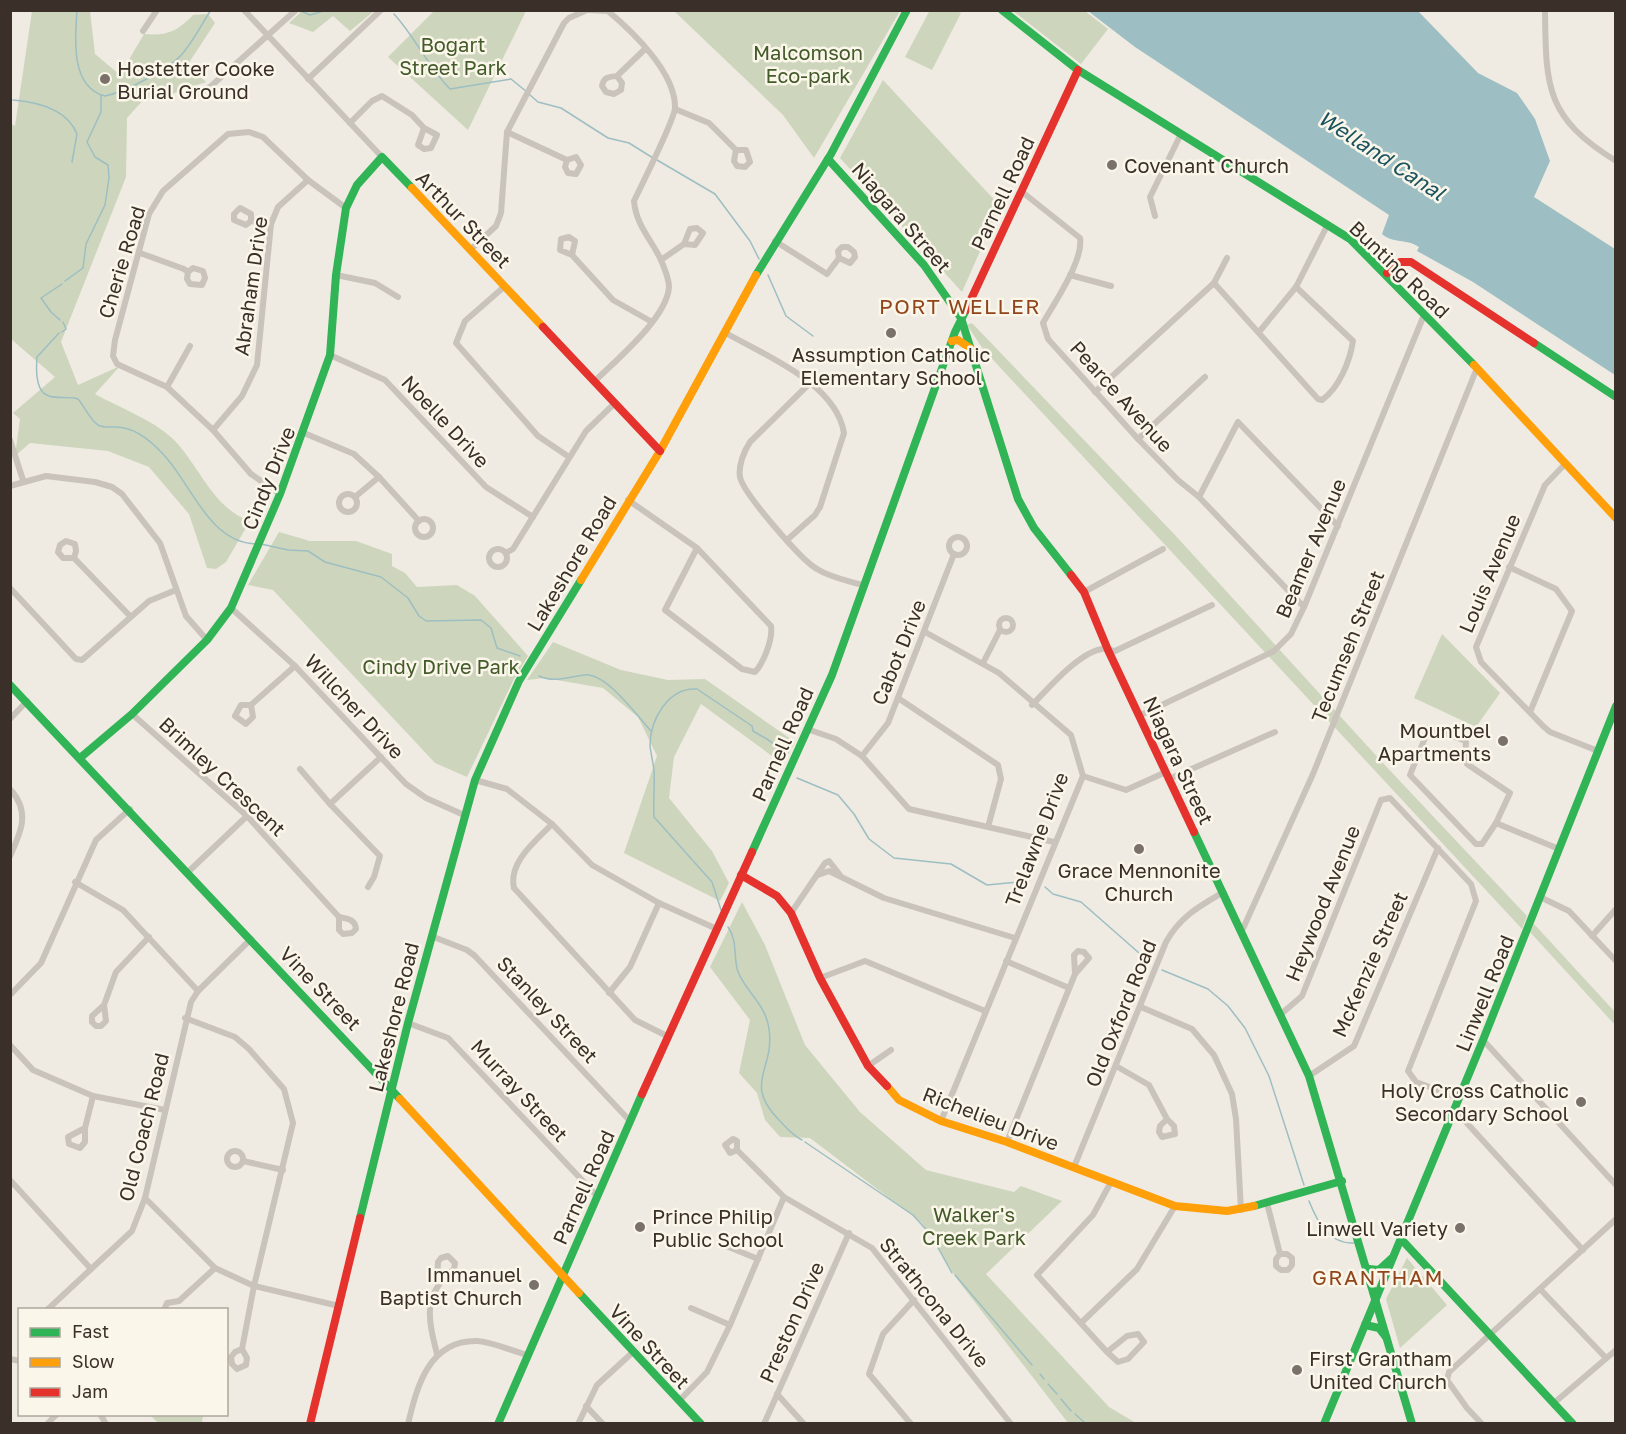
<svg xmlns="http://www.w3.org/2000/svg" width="1626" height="1434" font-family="'Golos Text',sans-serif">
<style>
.green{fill:#cdd6bc}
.water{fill:#9dbec2}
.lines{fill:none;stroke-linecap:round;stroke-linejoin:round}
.stream{stroke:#9dbec2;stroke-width:1.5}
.street{stroke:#c9c3bb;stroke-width:6}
.fast{stroke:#30b455;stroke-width:8}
.slow{stroke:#ff9f0a;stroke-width:8}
.jam{stroke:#e5322d;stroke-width:8}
.poi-dot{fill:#79716a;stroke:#fbf6ea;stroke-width:2}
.labels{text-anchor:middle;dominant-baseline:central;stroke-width:5;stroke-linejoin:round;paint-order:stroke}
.park-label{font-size:20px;fill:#435b2a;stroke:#fbf6ea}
.poi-label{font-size:20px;fill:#3a3029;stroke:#fbf6ea;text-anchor:start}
.street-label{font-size:20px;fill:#3a3029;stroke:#fbf6ea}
.water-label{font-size:21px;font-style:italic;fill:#1a535f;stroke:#fbf6ea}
.neighbourhood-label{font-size:21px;letter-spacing:1.5px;fill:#90451b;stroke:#fbf6ea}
</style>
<rect width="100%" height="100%" fill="#efebe2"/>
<g class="green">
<polygon points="930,10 956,11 961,13 932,70 905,57"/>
<path d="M32,11h58l5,43 25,21 24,-41c22,2 33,-2 49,-19l15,-1 7,9 -27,41 18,18 -43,15 -19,2 -17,19 -1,59 -65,165 17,43 42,-19 -25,28c25,14 56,25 77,44 27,26 40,70 78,83l-24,41 -10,7 -9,-1 -18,-54 -40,-47 -41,-16 -78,-8 -15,13 5,-37 -7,-6 42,-36 -44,-38 -1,-216 5,3z"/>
<polygon points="302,11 302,10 374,11 350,31 333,16 313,32 289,23"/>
<polygon points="434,11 526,11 468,130 388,57"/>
<polygon points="674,11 900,11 814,158 783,115"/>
<polygon points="1013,11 1085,11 1108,29 1081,64"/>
<polygon points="883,80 1000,206 962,292 840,158"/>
<polygon points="972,323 1175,535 1382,762 1527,916 1522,929 983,349 967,325"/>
<polygon points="279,532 310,541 356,541 392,554 392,566 405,573 417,587 457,585 475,596 528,656 514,679 467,777 435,763 273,590 248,585"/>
<polygon points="1442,634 1500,693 1476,727 1414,698"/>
<polygon points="553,642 621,670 668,680 705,679 795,742 783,764 701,704 674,757 669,798 712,851 729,883 720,901 624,853 657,756 638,717 603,688 545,678 527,680"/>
<polygon points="742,902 765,945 805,1045 860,1112 926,1170 1014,1192 1021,1186 1062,1201 986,1274 1109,1407 1136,1423 1068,1423 957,1279 922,1223 810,1138 780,1137 765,1120 757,1093 739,1073 750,1020 710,967"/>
<polygon points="1534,924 1615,1012 1615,1025 1530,932"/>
<polygon points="1407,1258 1447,1305 1400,1348 1386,1299"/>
<polygon points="150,1415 203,1415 202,1423 158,1423"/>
</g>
<path class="water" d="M1088,11h330l60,62 39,20 18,26 15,42 -16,36 81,52v126l-142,-93 -56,-31 2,-4c-11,-8 -28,-4 -37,-13l7,-19 -254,-168z"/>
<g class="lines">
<g class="stream">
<path d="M77,10c-2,28 -7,77 28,86 20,-4 65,-27 78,-43 11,-13 18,-28 28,-43"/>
<polyline points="301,11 310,15 327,10"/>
<path d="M394,14c22,24 34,53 56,75l61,-10 16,13"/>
<polyline points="530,95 538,102 561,108 608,138 629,143 653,158"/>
<path d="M13,100c25,2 54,9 64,34l-5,28"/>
<polyline points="657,160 715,194 750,241 759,259"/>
<polyline points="768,275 786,316 813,336"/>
<polyline points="65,281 83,268 86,244 105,205 109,178 108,165 95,157 87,142 101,112 101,95"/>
<polyline points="60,320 51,312 41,298 62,284"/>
<polyline points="62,332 66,329 63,322"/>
<path d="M59,333l-22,24c-1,12 -2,35 12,39 9,3 20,0 29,3 7,8 11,20 20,26 6,3 11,2 18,2 18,0 35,14 47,27 28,29 46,89 93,90"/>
<polyline points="261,544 288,550 308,551 325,562 381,577 408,598 419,616 426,621 481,620 491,628 497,648 520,656"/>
<path d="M539,676c15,7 30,1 45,-1 22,-3 53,41 67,56"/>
<polyline points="797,778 838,795 854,814 869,839 894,858 951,864 987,885 1029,881"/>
<polyline points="1045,887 1053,894 1081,902 1147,960"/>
<path d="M721,910l-9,-28 -58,-65c-1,-16 1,-32 0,-47 -1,-8 -3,-16 -4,-24 0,-26 18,-59 47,-57l55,37 1,5c16,10 25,10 28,33"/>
<path d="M728,927c10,14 5,30 10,45 9,21 28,33 31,57 6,41 -26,53 9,90 8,8 14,16 24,21"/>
<polyline points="1162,970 1208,989 1228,1006 1245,1028 1269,1076 1304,1185"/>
<polyline points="805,1142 913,1215 931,1235 952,1273"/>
<path d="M1309,1201c8,20 19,43 45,42"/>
<polyline points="955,1275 1032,1365"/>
<polyline points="1040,1374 1044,1379"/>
<polyline points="1048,1384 1057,1394"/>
<polyline points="1061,1399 1071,1411"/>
<polyline points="1075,1414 1086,1424"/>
</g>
<g class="street">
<polyline points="244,10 382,157"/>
<path d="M588,10l20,1c25,21 68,62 67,97 -1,13 -33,76 -41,93 2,24 17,38 27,59 3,7 8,19 8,27 -2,31 -53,73 -74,94"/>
<path d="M1545,10c1,77 0,107 71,151"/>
<polyline points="143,31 157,10"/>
<path d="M617,76l5,7 -1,7 -7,4 -8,-2 -4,-6c2,-9 6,-9 15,-10l28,-27"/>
<polyline points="308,79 381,10"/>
<polyline points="195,95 210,87 296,10"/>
<polyline points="675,109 709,123 736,150 734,161 737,166 745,167 750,162 746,150 736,150"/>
<polyline points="350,123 372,101 382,96 412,115 424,128 418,145 424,149 431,148 437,135 424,128"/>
<polyline points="507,132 567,160 565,167 568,173 576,174 581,165 576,157 567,160"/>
<path d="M1021,191l59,47c4,22 -26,65 -37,85l5,16 90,100 40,41 21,17 105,110"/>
<polyline points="1155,216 1150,197 1180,136"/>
<polyline points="251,221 246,225 234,220 234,214 240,208 251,214 251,221 271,224"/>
<polyline points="775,241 827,274 839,258 850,263 855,257 854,252 848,247 842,247 838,251 839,258"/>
<polyline points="471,249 496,226 501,213 507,132 564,23 569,18 587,10"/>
<polyline points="140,253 184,269 188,272 187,279 190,284 202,285 205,278 203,271 193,268 188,272"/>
<polyline points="572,255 575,241 569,237 561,239 560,250 572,255 613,300 652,322"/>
<polyline points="661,260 684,244 695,245 703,233 697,228 690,229 684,244"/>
<polyline points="336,275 375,283 398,297"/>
<polyline points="1070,275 1111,286"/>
<path d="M1214,283l104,116 4,1c17,-12 28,-39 31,-59l-57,-54"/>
<polyline points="505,286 465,321 456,343 538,436 569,457"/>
<path d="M724,332c40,23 112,51 120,101l-24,74 -5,8 -28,25"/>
<polyline points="1259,332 1296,287 1328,224"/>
<polyline points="330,355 385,380 486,487 533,517"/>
<path d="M811,382l-61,60c-6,9 -12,24 -10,35 3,16 62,84 77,92 14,9 33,12 48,17"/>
<polyline points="167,387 190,346"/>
<polyline points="1095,392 1214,283 1227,258"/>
<polyline points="213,430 242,396 257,365 271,224 278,207 308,180"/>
<polyline points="304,433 354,454 379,477 419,521"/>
<polyline points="1138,439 1205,377"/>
<polyline points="10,440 23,480"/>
<polyline points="1565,464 1545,485 1476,647 1481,662 1543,726 1550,732 1598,751"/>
<polyline points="10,486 46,476 95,482 112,487 122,494 160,543 186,616 207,640"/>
<polyline points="280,494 251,474 213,430 167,387 117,364 113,356 115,340 149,214 163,191 228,134 249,132 263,137 308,180 346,208"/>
<circle cx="348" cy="503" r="9"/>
<polyline points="355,497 379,477"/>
<polyline points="1199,497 1238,422 1338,526"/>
<path d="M628,500l69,48 74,78c2,13 -7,36 -16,46l-13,-3 -77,-59 32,-62"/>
<circle cx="424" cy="528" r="9"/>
<circle cx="958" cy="546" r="9"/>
<circle cx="498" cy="558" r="9"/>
<polyline points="506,553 513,549 586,431 615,403"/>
<polyline points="74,558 63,558 58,552 60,545 66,541 75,544 76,551 74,558 130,616"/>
<polyline points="1509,567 1556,589 1572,611 1530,712"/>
<polyline points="10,588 76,659 82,660 149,601 176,590"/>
<polyline points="1084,592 1163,549"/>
<polyline points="231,608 295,666 406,784 426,798 464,815"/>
<circle cx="1006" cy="625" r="7"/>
<polyline points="925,632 999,673 1071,735 1083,776 941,1121"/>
<polyline points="983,663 1000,630"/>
<polyline points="898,698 998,765 1001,779 988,827"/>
<polyline points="251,705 253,717 246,724 235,716 241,705 251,705 295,666"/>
<path d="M1032,705c16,-16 46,-52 70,-56 3,-1 10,2 13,2l97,-46"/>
<path d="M132,714l115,102 92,101v13l4,4 9,-1 4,-4c-1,-10 -8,-10 -17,-12"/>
<polyline points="1141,715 1274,651 1291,634 1304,607 1424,315"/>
<polyline points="10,719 27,701"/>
<polygon points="1429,728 1466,741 1465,757 1467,764 1510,793 1496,823 1482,844 1476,844 1410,775"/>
<polyline points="807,729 836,739 862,756 909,809 1054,842"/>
<polyline points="862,756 888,723 954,554"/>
<polyline points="300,769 330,804 381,757"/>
<polyline points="1083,776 1126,790 1166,772"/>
<polyline points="1169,779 1275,732"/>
<polyline points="475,780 507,789 552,824 592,865 659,903 717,929"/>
<path d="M10,789c21,23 11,43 0,67"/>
<polyline points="330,804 380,856 374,877 368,887"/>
<polyline points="1496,823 1559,849"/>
<path d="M552,824c-16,17 -44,38 -38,64l121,132 34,17"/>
<polyline points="187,873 247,816"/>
<polyline points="818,875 829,871 884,898 1015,938"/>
<polyline points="75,882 123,910 198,991"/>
<polyline points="1540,897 1569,911 1616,961"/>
<polyline points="791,913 825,863 829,861 840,875"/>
<polyline points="1241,933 1313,774 1477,368"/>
<polyline points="431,936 467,950 475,956 630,1121"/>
<polyline points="1592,936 1616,909"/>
<polyline points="1006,961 1069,988"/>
<polyline points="820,978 865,961 985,1011"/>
<polyline points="609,993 630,967 659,903"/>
<polyline points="10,995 41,963 96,840 130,809"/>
<polyline points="104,1005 106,1021 101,1026 96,1026 92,1022 92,1016 104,1005 116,972 149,937"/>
<polyline points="1141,1007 1192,1029 1214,1055 1232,1094 1236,1119 1241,1210"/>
<polyline points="1280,1015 1302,996 1381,800 1390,798 1471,884 1476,901 1408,1071 1416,1082 1459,1098"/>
<polyline points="185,1018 235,1037 249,1049 284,1089 293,1123 254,1286 242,1349 235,1352 231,1357 232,1364 237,1369 246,1365 247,1358 242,1349"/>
<polyline points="408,1023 448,1038 597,1196"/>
<polyline points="1483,1040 1616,1185"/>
<polyline points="10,1045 33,1070 93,1096 165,1110"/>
<polyline points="868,1066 891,1050"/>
<polyline points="1116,1066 1149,1085 1167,1119 1160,1126 1159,1132 1162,1137 1175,1134 1174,1126 1167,1119"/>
<polyline points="1309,1076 1354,1046 1438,848"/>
<polyline points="1454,1109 1583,1250"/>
<polyline points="85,1128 85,1142 80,1148 69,1144 68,1137 85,1128 93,1096"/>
<polyline points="1007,1142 1075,974 1089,958 1084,952 1078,951 1074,955 1075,974"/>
<polyline points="737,1150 730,1153 725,1145 733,1139 737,1141 737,1150 784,1197 872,1248 1011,1424"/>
<circle cx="235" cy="1159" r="8"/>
<polyline points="243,1161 283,1170"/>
<path d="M1074,1167l92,-225c14,-25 32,-35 56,-49"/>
<polyline points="10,1180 91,1269"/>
<polyline points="145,1198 215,1268 254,1286 339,1306"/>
<polyline points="1267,1203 1280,1254 1276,1259 1276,1266 1281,1270 1288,1270 1292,1265 1292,1258 1287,1254 1280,1254"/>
<polyline points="719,1243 758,1259"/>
<polyline points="1540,1289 1606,1358"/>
<polyline points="691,1308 730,1325"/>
<polyline points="47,1310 132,1231 145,1198 191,1002 198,991 251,939"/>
<polyline points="164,1310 167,1303 179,1301 215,1268"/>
<polyline points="1081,1323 1137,1269 1175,1206"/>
<polyline points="1107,1352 1127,1336 1138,1334 1144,1342 1128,1359 1118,1362 1107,1352 1037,1275 1093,1215 1111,1182"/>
<path d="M437,1354c-9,-36 -15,-59 17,-85l1,-6 -7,-7 -7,2 -3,4 -1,20"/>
<polyline points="10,1359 20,1361"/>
<polyline points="777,1394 804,1424"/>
<polyline points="679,1401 707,1372 730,1325 784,1197"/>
<polyline points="1554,1403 1616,1350"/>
<polyline points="586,1406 603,1424"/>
<polyline points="100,1414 106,1424"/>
<polyline points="47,1424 57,1414"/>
<path d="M408,1424c9,-38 21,-84 69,-83 16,1 35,10 50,14"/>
<polyline points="578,1424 597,1385 633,1352"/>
<polyline points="764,1424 849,1233"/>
<polyline points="911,1424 869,1374 883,1334 914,1300"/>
<polyline points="1482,1424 1467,1408 1447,1380 1449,1372 1616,1219"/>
</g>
<g class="fast">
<polyline points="1002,10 1078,70 1350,239 1474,365"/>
<polyline points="828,159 924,265 961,318 1018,499 1034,528 1071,575"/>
<polyline points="756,275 831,154 907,10"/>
<polyline points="1534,343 1616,397"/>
<polyline points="10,685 400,1099"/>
<polyline points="80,758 132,714 207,640 231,608 280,494 330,355 336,275 346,208 357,185 382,157 412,188"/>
<polyline points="1194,832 1309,1076 1412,1424"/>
<polyline points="752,852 832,675 955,332 966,310"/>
<polyline points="1254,1206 1342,1181"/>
<polyline points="360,1218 408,1023 475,780 519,681 581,580"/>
<polyline points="1401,1239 1573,1424"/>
<polyline points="1369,1269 1379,1270 1391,1259"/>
<polyline points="579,1293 701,1424"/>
<polyline points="1365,1325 1379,1328 1386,1337"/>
<polyline points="498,1424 642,1094"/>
<polyline points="1324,1424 1483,1040 1616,706"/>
</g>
<g class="slow">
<polyline points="412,188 543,327"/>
<polyline points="952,341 958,340 973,350"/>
<polyline points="1474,365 1616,518"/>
<polyline points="581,580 660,451 756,275"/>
<polyline points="887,1086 899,1100 941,1121 1007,1142 1175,1206 1227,1211 1254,1206"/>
<polyline points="400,1099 579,1293"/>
</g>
<g class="jam">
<polyline points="1387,273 1400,262 1411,262 1534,343"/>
<polyline points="966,310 1078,70"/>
<polyline points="543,327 660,451"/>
<polyline points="1071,575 1084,592 1108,650 1194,832"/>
<polyline points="741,875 777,896 791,913 820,978 868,1066 887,1086"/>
<polyline points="642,1094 752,852"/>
<polyline points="310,1424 360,1218"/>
</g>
</g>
<g class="poi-dot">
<circle cx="105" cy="79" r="6"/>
<circle cx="1112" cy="165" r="6"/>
<circle cx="891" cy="333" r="6"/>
<circle cx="1503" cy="741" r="6"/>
<circle cx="1139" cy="849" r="6"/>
<circle cx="1581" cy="1102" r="6"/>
<circle cx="640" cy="1227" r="6"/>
<circle cx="1460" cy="1228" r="6"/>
<circle cx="534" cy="1285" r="6"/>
<circle cx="1297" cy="1370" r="6"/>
</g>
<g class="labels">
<g class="park-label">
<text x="453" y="44">Bogart<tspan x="453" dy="23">Street Park</tspan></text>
<text x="808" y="52">Malcomson<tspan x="808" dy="23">Eco-park</tspan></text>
<text x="441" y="666">Cindy Drive Park</text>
<text x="974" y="1214">Walker's<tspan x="974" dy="23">Creek Park</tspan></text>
</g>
<g class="poi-label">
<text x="117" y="68">Hostetter Cooke<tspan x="117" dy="23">Burial Ground</tspan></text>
<text x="1124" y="165">Covenant Church</text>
<text x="891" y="354" text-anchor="middle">Assumption Catholic<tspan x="891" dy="23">Elementary School</tspan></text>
<text x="1491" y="730" text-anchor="end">Mountbel<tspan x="1491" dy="23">Apartments</tspan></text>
<text x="1139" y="870" text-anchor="middle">Grace Mennonite<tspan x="1139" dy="23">Church</tspan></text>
<text x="1569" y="1090" text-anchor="end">Holy Cross Catholic<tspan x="1569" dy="23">Secondary School</tspan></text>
<text x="652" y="1216">Prince Philip<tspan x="652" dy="23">Public School</tspan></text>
<text x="1448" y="1228" text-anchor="end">Linwell Variety</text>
<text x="522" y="1274" text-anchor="end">Immanuel<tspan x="522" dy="23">Baptist Church</tspan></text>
<text x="1309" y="1358">First Grantham<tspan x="1309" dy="23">United Church</tspan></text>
</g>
<g class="street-label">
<text transform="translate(1002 193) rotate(-65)">Parnell Road</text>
<text transform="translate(902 217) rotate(49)">Niagara Street</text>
<text transform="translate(464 219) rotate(46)">Arthur Street</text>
<text transform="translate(121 262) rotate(-73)">Cherie Road</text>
<text transform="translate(1400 269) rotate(44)">Bunting Road</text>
<text transform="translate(250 286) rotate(-82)">Abraham Drive</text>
<text transform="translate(1122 396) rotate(48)">Pearce Avenue</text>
<text transform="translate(446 421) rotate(47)">Noelle Drive</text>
<text transform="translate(268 478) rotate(-68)">Cindy Drive</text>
<text transform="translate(1310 548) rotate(-67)">Beamer Avenue</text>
<text transform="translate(571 563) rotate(-59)">Lakeshore Road</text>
<text transform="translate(1489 573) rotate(-67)">Louis Avenue</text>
<text transform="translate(1347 646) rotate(-68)">Tecumseh Street</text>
<text transform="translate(898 652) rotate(-68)">Cabot Drive</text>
<text transform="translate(355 706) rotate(47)">Willcher Drive</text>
<text transform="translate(782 744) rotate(-66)">Parnell Road</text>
<text transform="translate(1179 760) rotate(65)">Niagara Street</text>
<text transform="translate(223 776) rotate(43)">Brimley Crescent</text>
<text transform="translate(1036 839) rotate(-69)">Trelawne Drive</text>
<text transform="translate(1322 903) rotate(-68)">Heywood Avenue</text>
<text transform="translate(1369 964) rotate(-66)">McKenzie Street</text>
<text transform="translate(321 988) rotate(46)">Vine Street</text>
<text transform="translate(1484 993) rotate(-68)">Linwell Road</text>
<text transform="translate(548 1009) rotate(47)">Stanley Street</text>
<text transform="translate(1120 1013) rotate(-68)">Old Oxford Road</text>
<text transform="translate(393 1017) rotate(-76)">Lakeshore Road</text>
<text transform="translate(520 1090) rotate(47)">Murray Street</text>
<text transform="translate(991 1118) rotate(21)">Richelieu Drive</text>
<text transform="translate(143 1127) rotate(-76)">Old Coach Road</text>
<text transform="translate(583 1187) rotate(-66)">Parnell Road</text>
<text transform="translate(935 1302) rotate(51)">Strathcona Drive</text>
<text transform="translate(791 1322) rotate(-66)">Preston Drive</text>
<text transform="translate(650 1346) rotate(47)">Vine Street</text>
</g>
<g class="water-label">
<text transform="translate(1382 155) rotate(33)">Welland Canal</text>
</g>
<g class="neighbourhood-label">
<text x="960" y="306">PORT WELLER</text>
<text x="1378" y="1277">GRANTHAM</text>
</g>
</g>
<rect width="1626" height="1434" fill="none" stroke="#3a3029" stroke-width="24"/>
<rect x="18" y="1308" width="210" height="108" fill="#fbf6ea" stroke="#aea79d" stroke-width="1.5"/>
<rect x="30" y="1328" width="30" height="9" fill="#30b455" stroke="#aea79d" stroke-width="1.5"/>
<text x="72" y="1338" font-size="18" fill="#3a3029">Fast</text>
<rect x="30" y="1358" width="30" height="9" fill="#ff9f0a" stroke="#aea79d" stroke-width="1.5"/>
<text x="72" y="1368" font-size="18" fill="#3a3029">Slow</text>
<rect x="30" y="1388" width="30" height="9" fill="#e5322d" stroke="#aea79d" stroke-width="1.5"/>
<text x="72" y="1398" font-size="18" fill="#3a3029">Jam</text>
</svg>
